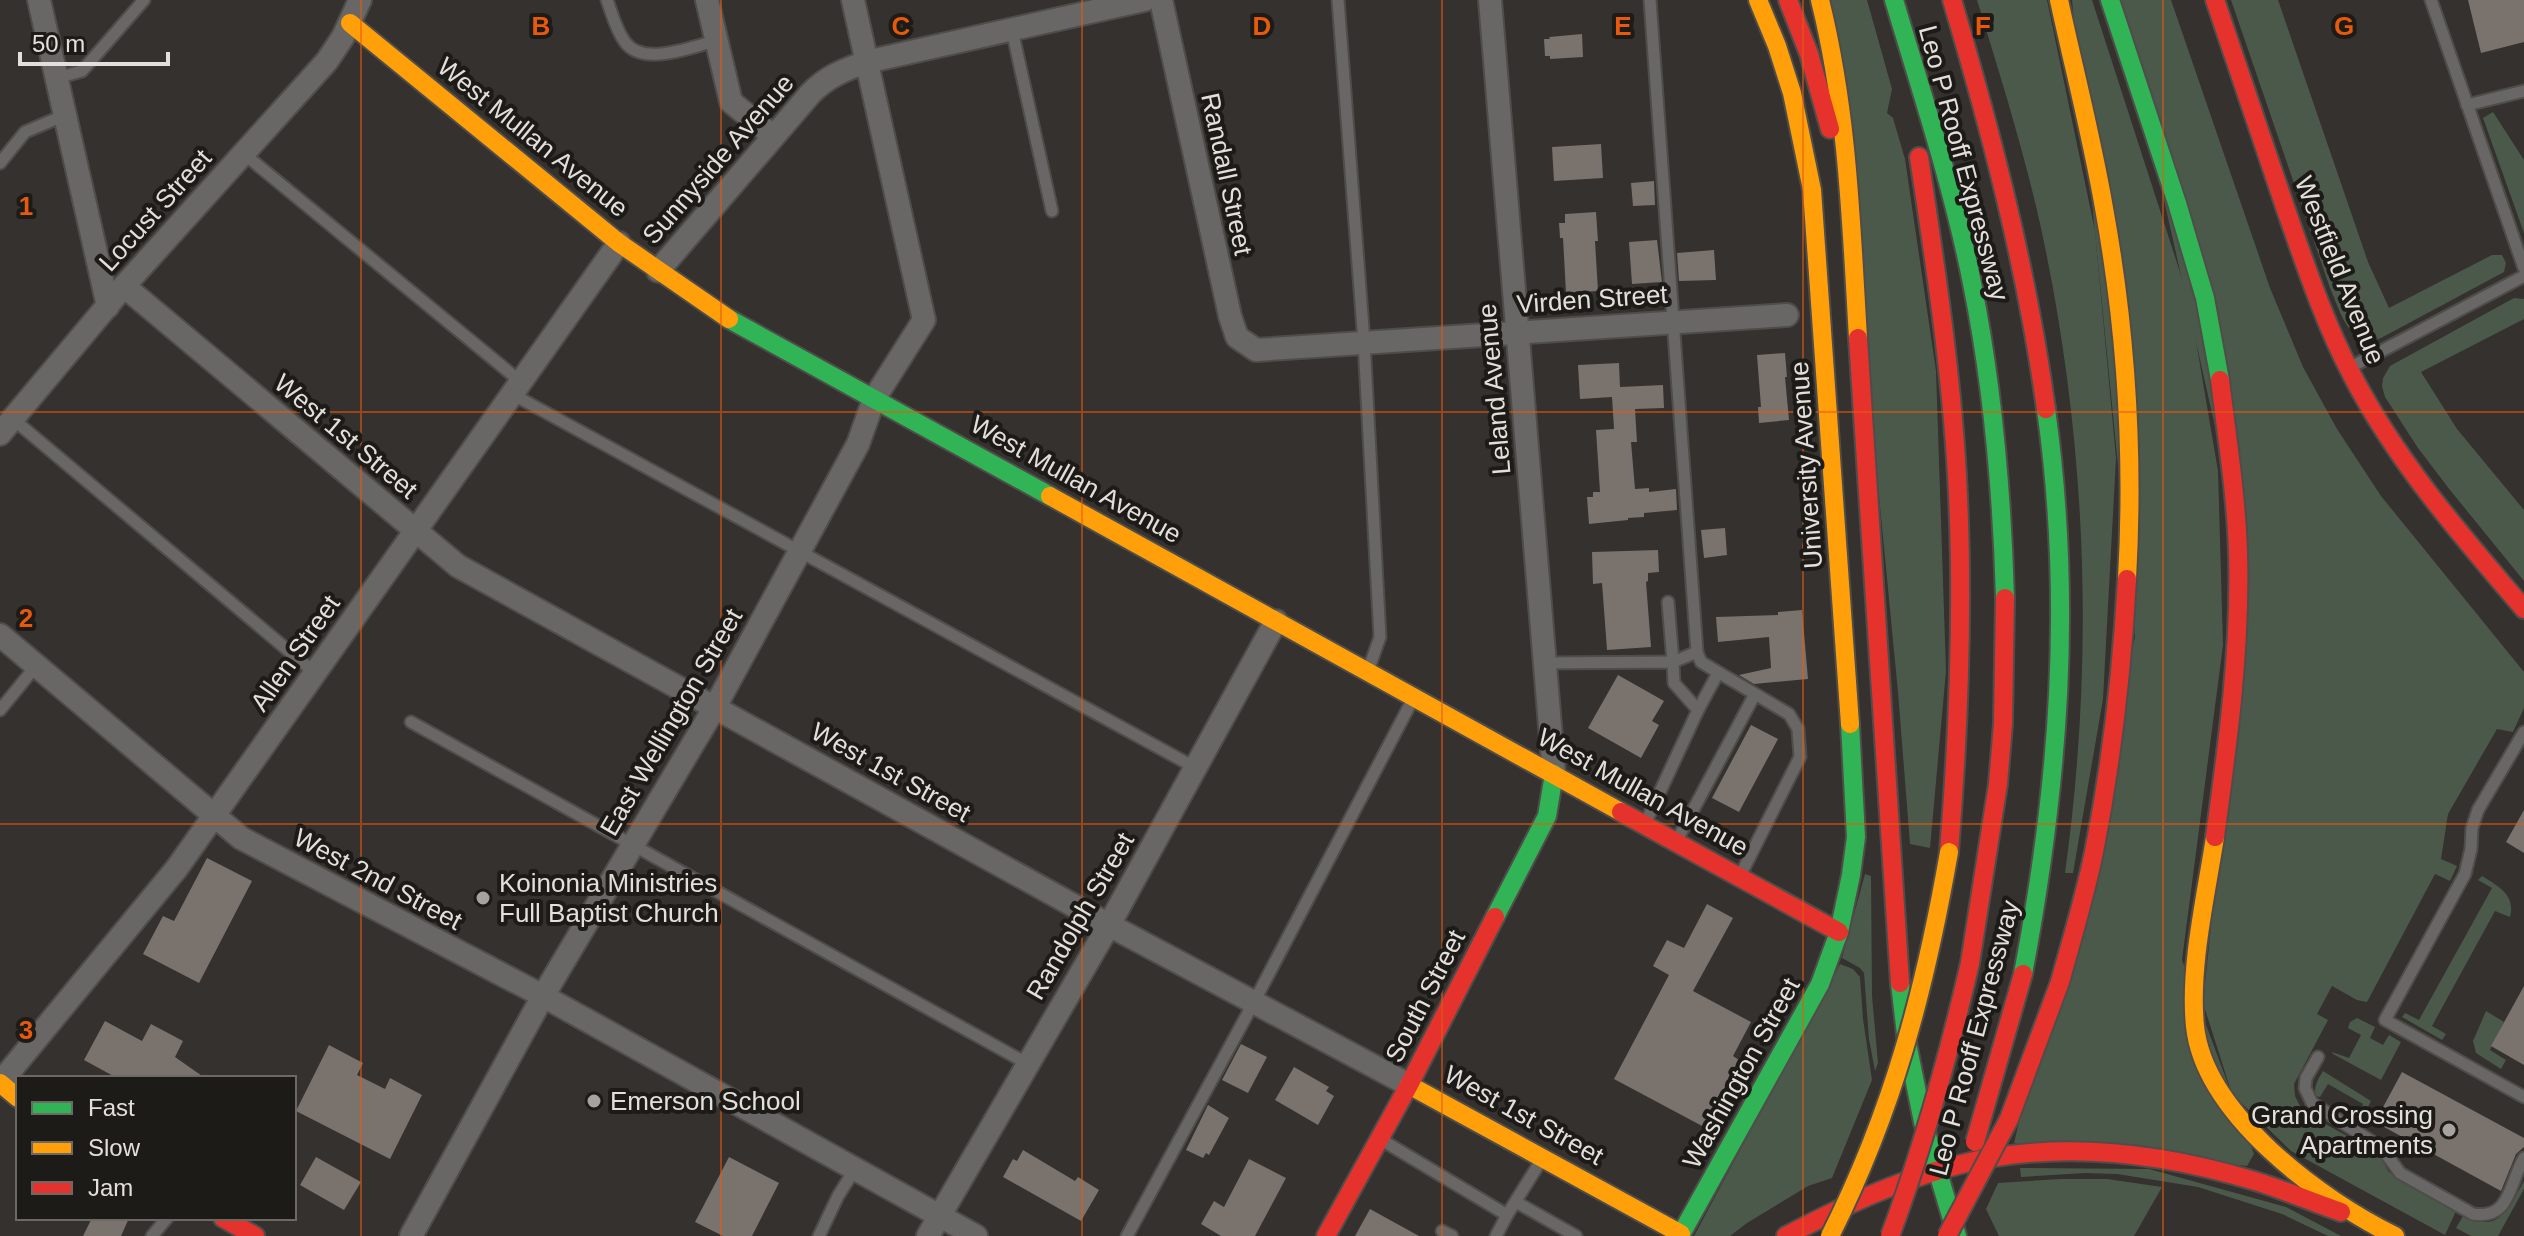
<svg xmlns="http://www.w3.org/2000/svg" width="2524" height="1236" font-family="Helvetica,sans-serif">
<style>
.green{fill:#4b594b}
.building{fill:#7a726d}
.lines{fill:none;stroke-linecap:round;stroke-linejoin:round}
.lane-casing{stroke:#4f4d4a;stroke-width:15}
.street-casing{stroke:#4f4d4a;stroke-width:26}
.fast-casing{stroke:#4f4d4a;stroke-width:22}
.slow-casing{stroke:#4f4d4a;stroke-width:22}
.jam-casing{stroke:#4f4d4a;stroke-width:22}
.lane{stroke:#696765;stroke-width:11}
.street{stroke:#696765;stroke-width:22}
.fast{stroke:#30b455;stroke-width:18}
.slow{stroke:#ff9f0a;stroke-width:18}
.jam{stroke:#e5322d;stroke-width:18}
.slow-bridge-casing{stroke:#4f4d4a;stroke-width:22;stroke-linecap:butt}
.jam-bridge-casing{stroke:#4f4d4a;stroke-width:22;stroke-linecap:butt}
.slow-bridge{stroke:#ff9f0a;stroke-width:18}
.jam-bridge{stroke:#e5322d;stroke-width:18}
.grid{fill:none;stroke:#e8590c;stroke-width:2;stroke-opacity:0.55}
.poi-dot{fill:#a6a29e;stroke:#1d1b17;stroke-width:3}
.labels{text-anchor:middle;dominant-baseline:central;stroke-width:8;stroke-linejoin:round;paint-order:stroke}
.street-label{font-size:26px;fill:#e3dfda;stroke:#1d1b17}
.poi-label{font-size:26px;fill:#e3dfda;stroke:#1d1b17;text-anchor:start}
.grid-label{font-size:26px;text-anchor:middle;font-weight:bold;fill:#e8590c;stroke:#1d1b17;stroke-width:8;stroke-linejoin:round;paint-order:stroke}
</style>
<rect width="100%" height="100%" fill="#34312e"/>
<g class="green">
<polygon points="1831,0 1867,0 1892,89 1887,113 1893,118 1905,159 1936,371 1946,671 1930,848 1910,844 1898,692"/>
<path d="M1977,0h70l48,231 21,227 -13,241 -30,174h-8c30,-216 22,-432 -24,-645 -17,-77 -41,-153 -64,-228z"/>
<polygon points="2072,0 2092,0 2189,300 2218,471 2223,645 2182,960 2254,1154 2247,1166 2014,1143 2135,637"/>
<polygon points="2119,0 2171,0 2270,288 2303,367 2337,429 2381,496 2524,672 2524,708 2513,732 2497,729 2448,814 2441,859 2457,866 2450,881 2435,874 2367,1002 2357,1000 2332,986 2317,1014 2328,1020 2294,1084 2295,1096 2301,1108 2309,1115 2378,1153 2389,1172 2456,1211 2445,1235 2291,1151 2232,1094 2203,1003 2248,573"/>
<path d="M2231,0h47l90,262 21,46 103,-53h10l4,8 -2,9 -123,66c-32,12 -41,-28 -51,-50z"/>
<polygon points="2493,112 2524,160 2524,233 2483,118"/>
<polygon points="2514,298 2524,299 2524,319 2421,372 2457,429 2524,510 2524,581 2450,490 2418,448 2385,397 2382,386 2383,378 2390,366"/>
<polygon points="1865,874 1871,876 1872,996 1878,1063 1875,1071 1869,1039 1864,973 1860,968 1842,958"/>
<path d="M2482,876c16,10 34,19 28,41l-15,-6 -63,115 14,8 -4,6 -40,-23 3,-4 14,7 73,-132 -14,-8z"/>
<polygon points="1840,964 1853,969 1860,977 1863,1019 1872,1080 1832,1178 1808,1186 1747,1223 1730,1236 1694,1236"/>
<polygon points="2486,1011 2504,1022 2490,1050 2506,1060 2501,1069 2476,1053 2473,1041"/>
<polygon points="2357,1018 2375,1027 2370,1038 2383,1045 2389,1035 2401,1042 2381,1080 2333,1054 2332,1052 2349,1058 2361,1035 2348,1028 2350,1022"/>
<path d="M2323,1071l48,30 -9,19 -6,-3 7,-13 -35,-20 -8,13 -4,-1c-3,-10 2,-16 7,-25z"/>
<polygon points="2020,1168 2149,1169 2286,1207 2341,1236 2328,1236 2282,1214 2198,1187 2117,1174 2085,1173 2021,1177"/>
<polygon points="2060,1179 2107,1179 2162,1187 2134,1236 1999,1236 1986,1209 1998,1183"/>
<path d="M2524,1181v8l-26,47h-27l-15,-8 7,-12c37,18 45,-7 61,-35z"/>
</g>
<g class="building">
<polygon points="2468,0 2524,0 2524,42 2481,53"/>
<polygon points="1582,34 1583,57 1550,59 1550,56 1545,56 1544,39 1550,39 1549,37"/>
<polygon points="1601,144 1603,178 1554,181 1552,147"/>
<polygon points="1654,181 1655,205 1633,206 1631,183"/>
<polygon points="1596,212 1598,241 1595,241 1598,291 1566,293 1563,238 1560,238 1559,223 1565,223 1565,214"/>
<polygon points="1657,240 1662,282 1632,284 1629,242"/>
<polygon points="1714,250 1716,280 1679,281 1677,253"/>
<polygon points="1785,353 1787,377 1785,377 1789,420 1759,423 1758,407 1761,407 1757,355"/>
<polygon points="1619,363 1620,387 1663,385 1664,408 1635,409 1637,442 1631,442 1635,489 1649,488 1649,492 1676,489 1677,510 1644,513 1644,517 1628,518 1628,520 1589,524 1587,497 1593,497 1593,492 1600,492 1596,430 1614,429 1612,397 1580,399 1578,365"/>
<polygon points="1725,528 1727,555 1704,558 1701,530"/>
<polygon points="1658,550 1659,572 1648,573 1648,581 1646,582 1651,647 1607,650 1602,583 1593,584 1592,552"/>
<polygon points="1802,610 1808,679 1754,684 1739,675 1771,668 1769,637 1718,642 1716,617 1778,615 1778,612"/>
<polygon points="1618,675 1664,701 1652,721 1659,725 1641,758 1588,728"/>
<polygon points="1751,725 1778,739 1739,812 1712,798"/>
<polygon points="2524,810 2524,853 2506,842"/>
<polygon points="207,858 252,881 199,983 143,954 163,916 174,921"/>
<polygon points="1707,904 1733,918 1693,991 1751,1022 1733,1056 1739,1060 1704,1127 1614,1079 1669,975 1653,966 1667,940 1684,948"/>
<polygon points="2524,986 2524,1065 2491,1046"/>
<polygon points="105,1021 142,1041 151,1024 183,1041 175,1057 205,1078 117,1078 84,1060"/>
<polygon points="1241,1044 1267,1057 1248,1093 1222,1080"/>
<polygon points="329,1045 363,1063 357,1075 385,1089 390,1078 422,1095 390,1159 296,1111"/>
<polygon points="1294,1067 1329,1087 1326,1091 1334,1096 1318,1125 1275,1100"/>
<polygon points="2402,1072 2524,1138 2524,1147 2516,1154 2501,1191 2375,1122"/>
<polygon points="1208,1105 1229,1118 1209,1155 1206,1153 1203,1158 1186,1150"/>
<polygon points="1023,1150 1075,1181 1078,1177 1099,1190 1081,1221 1003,1177 1013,1159 1017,1161"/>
<polygon points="316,1157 361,1182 344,1210 300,1185"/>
<polygon points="729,1157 779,1183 752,1236 723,1236 695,1222"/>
<polygon points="1249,1159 1286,1178 1255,1236 1221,1236 1201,1224 1214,1201 1224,1207"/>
<polygon points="1370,1209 1419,1236 1355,1236"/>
<polygon points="92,1218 129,1218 121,1236 83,1236"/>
</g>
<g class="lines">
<g class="lane-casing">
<g id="lane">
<path d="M607,0c5,14 9,30 18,42 18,25 65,5 91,-1"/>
<polyline points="1338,0 1364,342 1380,637 1369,668"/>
<polyline points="1650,0 1697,652 1701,662 1711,668 1789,714 1798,729 1800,757 1741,874"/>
<polyline points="2431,0 2524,268"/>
<polyline points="1012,30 1052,211"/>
<polyline points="57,78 82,71 144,0"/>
<polyline points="2467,105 2524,91"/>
<polyline points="243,153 521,382"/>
<polyline points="0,163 25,132 65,115"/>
<polyline points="2351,367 2524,276"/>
<polyline points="512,394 1196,768"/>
<polyline points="13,419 315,673"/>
<polyline points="1668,602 1673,662 1697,652"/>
<polyline points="1544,663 1673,662 1674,683 1698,710 1645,824"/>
<polyline points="0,710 36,666"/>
<polyline points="1698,710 1718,673"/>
<polyline points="411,722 1028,1064"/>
<polyline points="2524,732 2478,810 2472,828 2471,849 2465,874 2385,1020 2524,1097"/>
<polyline points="1676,842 1755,694"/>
<path d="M2318,1057l-12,21 -1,10 7,15 70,45 18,25 73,41c38,6 36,-31 51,-56"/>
<polyline points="1380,1139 1507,1215 1542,1159"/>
<polyline points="1516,1202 1576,1236"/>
<polyline points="1442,1231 1452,1236"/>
<polyline points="152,1236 167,1218"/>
<polyline points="819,1236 838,1196 855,1169"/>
<polyline points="1127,1236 1254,1002 1414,697"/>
<polyline points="1496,1236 1507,1215"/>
</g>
</g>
<g class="street-casing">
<g id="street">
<polyline points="39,0 108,306"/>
<polyline points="707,0 731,102 773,136"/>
<polyline points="1161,0 1230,316 1237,337 1256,350 1787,315"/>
<polyline points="1490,0 1554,774"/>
<path d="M658,271l153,-178c17,-17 33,-23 55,-31l278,-62"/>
<polyline points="124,286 458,566 1109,925 1409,1085"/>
<polyline points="0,434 124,286 327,61 343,37 360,0"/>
<polyline points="0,635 241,838 543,996 976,1236"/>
<polyline points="0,1083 177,868 619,243"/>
<polyline points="411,1236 543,996 715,707 858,444 874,399 924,320 853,0"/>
<polyline points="928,1236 1109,925 1276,621"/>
</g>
</g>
<g class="fast-casing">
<g id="fast">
<path d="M1894,0c28,94 59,187 78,283 21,104 30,209 33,315"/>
<polyline points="2110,0 2177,203 2205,298 2220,380"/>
<polyline points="729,319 1050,496"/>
<polyline points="1495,917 1547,816 1554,774"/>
<path d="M2023,974c36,-190 50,-372 23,-565"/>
<polyline points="1900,983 1907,1043 1923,1122 1957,1236"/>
<polyline points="1680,1236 1820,984 1839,932 1851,875 1856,837 1850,724"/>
</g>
</g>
<g class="slow-casing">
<g id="slow">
<polyline points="1758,0 1777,46 1792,93 1812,190 1850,724"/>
<path d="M1820,0c28,113 31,222 38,338"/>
<path d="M2059,0c15,69 33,138 45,208 22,121 30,248 23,371"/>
<polyline points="350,23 619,243 729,319"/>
<polyline points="1050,496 1621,812"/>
<path d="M2215,837c-9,59 -26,130 -20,189 9,88 126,174 200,210"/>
<polyline points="0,1083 18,1098"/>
<polyline points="1409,1085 1681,1234"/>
</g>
</g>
<g class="jam-casing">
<g id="jam">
<polyline points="1788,0 1809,54 1830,129"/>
<path d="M1952,0c40,135 75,270 94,409"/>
<path d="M2215,0c23,69 46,138 70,207 20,57 39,115 67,168 45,87 109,160 172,234"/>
<path d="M1919,157c16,106 32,212 38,319 7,126 2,251 -8,376"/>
<polyline points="1858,338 1900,983"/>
<polyline points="1621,812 1839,932"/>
<path d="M2215,837c13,-95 26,-190 23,-286 -2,-57 -11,-114 -18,-171"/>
<polyline points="1970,963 1998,784 2003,724 2005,598"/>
<path d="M2060,982c12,-43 25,-86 34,-130 18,-91 28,-181 33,-273"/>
<polyline points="223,1218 255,1236"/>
<polyline points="1326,1236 1409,1085 1495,917"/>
<path d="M1786,1236c66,-35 136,-67 210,-79 86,-14 176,-1 259,24 29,9 57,21 86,31"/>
</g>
</g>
<use href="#lane" class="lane"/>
<use href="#street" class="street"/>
<use href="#fast" class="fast"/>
<use href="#slow" class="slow"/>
<use href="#jam" class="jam"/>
<g class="slow-bridge-casing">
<path id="slow-bridge" d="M1830,1236c63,-125 95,-246 119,-384"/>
</g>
<g class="jam-bridge-casing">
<g id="jam-bridge">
<polyline points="1975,1142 2023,974"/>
<path d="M1890,1236c34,-91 58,-178 80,-273"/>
<polyline points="1947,1236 2009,1119 2060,982"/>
</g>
</g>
<use href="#slow-bridge" class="slow-bridge"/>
<use href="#jam-bridge" class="jam-bridge"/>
</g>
<path class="grid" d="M361,0v1236M721,0v1236M1082,0v1236M1442,0v1236M1803,0v1236M2163,0v1236M0,412h2524M0,824h2524"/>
<g class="poi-dot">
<circle cx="483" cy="898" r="8"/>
<circle cx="594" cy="1101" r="8"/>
<circle cx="2449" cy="1130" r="8"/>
</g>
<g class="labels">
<g class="street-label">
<text transform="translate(533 137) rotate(39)">West Mullan Avenue</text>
<text transform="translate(718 159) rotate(-49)">Sunnyside Avenue</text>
<text transform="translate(1964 163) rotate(75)">Leo P Rooff Expressway</text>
<text transform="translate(1227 174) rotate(78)">Randall Street</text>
<text transform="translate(155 210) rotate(-48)">Locust Street</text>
<text transform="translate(2340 270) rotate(68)">Westfield Avenue</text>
<text transform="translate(1592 299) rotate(-4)">Virden Street</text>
<text transform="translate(1494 389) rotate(-95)">Leland Avenue</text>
<text transform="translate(346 436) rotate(40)">West 1st Street</text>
<text transform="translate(1806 465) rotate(-94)">University Avenue</text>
<text transform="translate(1076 479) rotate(29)">West Mullan Avenue</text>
<text transform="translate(295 653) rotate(-55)">Allen Street</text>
<text transform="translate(671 722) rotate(-60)">East Wellington Street</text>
<text transform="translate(891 772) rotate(29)">West 1st Street</text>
<text transform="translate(1643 792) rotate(29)">West Mullan Avenue</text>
<text transform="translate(378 879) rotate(28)">West 2nd Street</text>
<text transform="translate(1080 916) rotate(-60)">Randolph Street</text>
<text transform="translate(1425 996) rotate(-63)">South Street</text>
<text transform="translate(1974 1038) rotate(-75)">Leo P Rooff Expressway</text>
<text transform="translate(1741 1073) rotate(-61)">Washington Street</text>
<text transform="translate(1524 1115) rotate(29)">West 1st Street</text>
</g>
<g class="poi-label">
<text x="499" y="883">Koinonia Ministries<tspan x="499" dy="30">Full Baptist Church</tspan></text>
<text x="610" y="1101">Emerson School</text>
<text x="2433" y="1115" text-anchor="end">Grand Crossing<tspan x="2433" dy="30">Apartments</tspan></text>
</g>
</g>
<g class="grid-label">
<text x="541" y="35">B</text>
<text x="901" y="35">C</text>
<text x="1262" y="35">D</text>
<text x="1623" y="35">E</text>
<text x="1983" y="35">F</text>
<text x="2344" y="35">G</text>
<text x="26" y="215">1</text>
<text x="26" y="627">2</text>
<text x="26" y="1039">3</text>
</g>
<rect x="16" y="1076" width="280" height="144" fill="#1d1b17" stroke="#6c6965" stroke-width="2"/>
<rect x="32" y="1102" width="40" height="12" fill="#30b455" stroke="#6c6965" stroke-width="2"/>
<text x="88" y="1116" font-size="24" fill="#e3dfda">Fast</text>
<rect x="32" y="1142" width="40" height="12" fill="#ff9f0a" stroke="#6c6965" stroke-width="2"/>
<text x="88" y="1156" font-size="24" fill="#e3dfda">Slow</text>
<rect x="32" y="1182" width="40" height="12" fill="#e5322d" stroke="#6c6965" stroke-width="2"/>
<text x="88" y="1196" font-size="24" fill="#e3dfda">Jam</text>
<path d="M20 52v12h148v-12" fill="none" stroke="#e3dfda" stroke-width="4"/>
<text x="32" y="52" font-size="24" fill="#e3dfda" stroke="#1d1b17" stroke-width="6" paint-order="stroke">50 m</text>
</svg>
